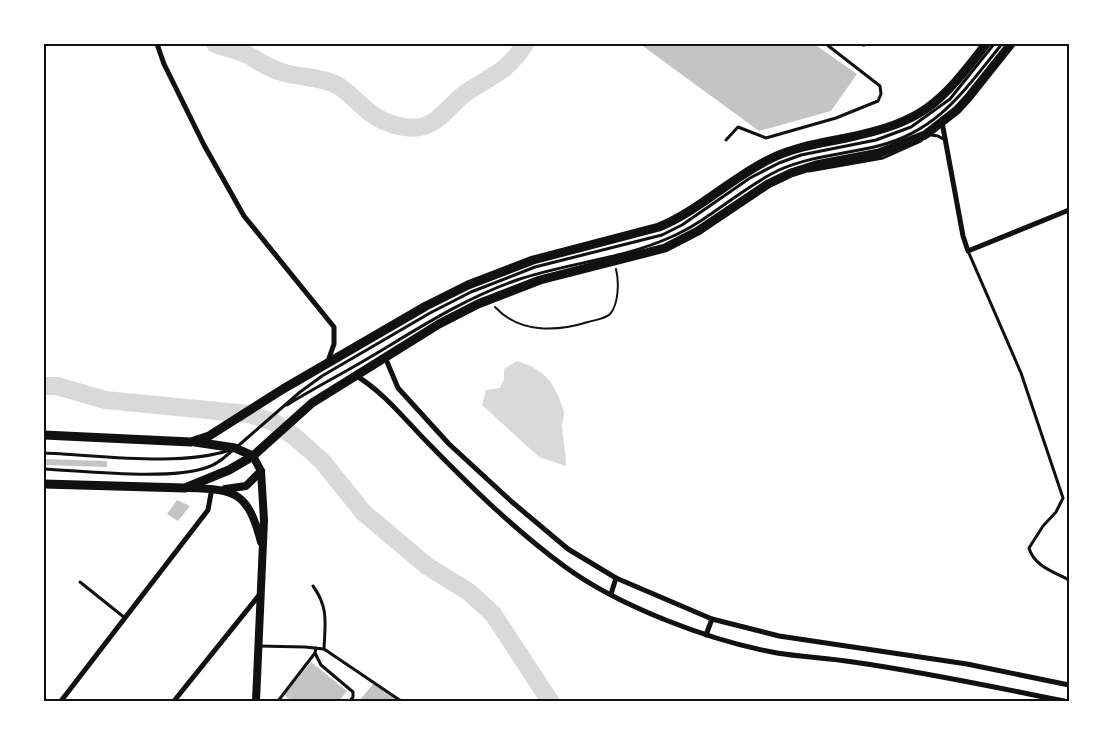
<svg xmlns="http://www.w3.org/2000/svg" width="1113" height="745" font-family="Cabin,sans-serif">
<style>
.water{fill:#d9d9d9}
.lines{fill:none;stroke-linecap:round;stroke-linejoin:round}
.river{stroke:#d9d9d9;stroke-width:18}
.building{fill:#c4c4c4}
.path{stroke:#111;stroke-width:2}
.service{stroke:#111;stroke-width:3}
.minor{stroke:#111;stroke-width:5}
.tertiary{stroke:#111;stroke-width:8}
.primary{stroke:#111;stroke-width:9}
.neatline{fill:none;stroke:#111;stroke-width:2}
</style>
<rect width="100%" height="100%" fill="#fff"/>
<path class="water" d="M517,361c29,9 38,22 47,51 1,5 -3,10 -2,15 1,13 4,25 4,39l-27,-9 -57,-52 4,-15 14,-2 4,-9v-10z"/>
<g class="lines">
<g class="river">
<path d="M215,44c11,4 23,6 33,11 14,8 17,12 34,17 18,6 37,4 55,13 12,7 21,18 32,27 17,13 45,22 64,10 13,-8 22,-22 34,-30 27,-18 40,-20 58,-48"/>
<polyline points="44,386 57,386 105,400 249,414 273,422 295,437 322,461 363,512 427,566 469,592 493,614 550,701"/>
</g>
</g>
<g class="building">
<polygon points="640,44 814,44 857,74 831,111 759,131"/>
<polygon points="44,459 107,461 107,467 44,465"/>
<polygon points="177,500 190,506 178,521 167,514"/>
<polygon points="311,662 347,691 339,701 292,701 284,695"/>
<polygon points="374,683 398,701 359,701"/>
</g>
<g class="lines">
<path class="path" d="M495,307c24,26 61,25 93,15 7,-2 17,-3 22,-8 9,-10 9,-33 6,-45"/>
<g class="service">
<polyline points="931,135 938,136 945,140"/>
<polyline points="726,140 738,127 766,138 836,118 878,101 881,94 880,86 826,44"/>
<polyline points="809,171 883,158 921,141"/>
<path d="M968,251l53,122 42,125 -7,14 -13,14 -14,22c5,18 25,24 40,32"/>
<path d="M287,405c27,-17 57,-32 85,-49 47,-28 93,-58 145,-76 50,-17 106,-21 154,-43 39,-17 70,-49 108,-67 31,-14 66,-16 99,-24 61,-15 87,-57 124,-102"/>
<polyline points="238,446 300,392 322,376 430,313 471,292 535,267 662,235 682,225 750,178 779,163 801,155 876,140 911,127 950,99 994,44"/>
<path d="M44,453c53,2 136,14 186,-3"/>
<path d="M44,469c41,2 127,12 164,-2 10,-3 17,-10 25,-17"/>
<polyline points="80,582 125,618"/>
<path d="M313,586c16,22 12,38 11,63"/>
<polyline points="258,646 305,647 324,649 401,701"/>
<polyline points="316,648 315,653 321,665 353,692 353,697 350,701"/>
<polyline points="278,701 315,653"/>
</g>
<g class="minor">
<polyline points="157,44 164,64 204,145 244,216 334,327 334,344 328,361"/>
<polyline points="863,44 864,44"/>
<polyline points="942,122 963,236 968,251 1069,210"/>
<polyline points="385,357 398,388 449,444 512,502 568,549 616,578 712,619 779,636 967,664 1069,685"/>
<path d="M355,375c30,18 50,45 74,69 42,43 87,87 135,122 54,40 146,75 213,87 25,4 51,5 76,9 71,10 141,25 211,39"/>
<polyline points="611,594 616,578"/>
<polyline points="706,635 712,619"/>
<polyline points="61,701 208,510 212,488"/>
<polyline points="174,701 260,594"/>
</g>
<g class="tertiary">
<polyline points="253,456 261,471 264,520 256,701"/>
<path d="M188,488c49,1 60,5 73,54"/>
<polyline points="225,489 246,486 261,471"/>
</g>
<g class="primary">
<path d="M44,435l147,7 18,-6 74,-47 143,-83 42,-21 65,-25 126,-33c41,-17 73,-50 113,-69 23,-11 49,-15 74,-20 77,-16 93,-33 140,-94"/>
<polyline points="195,442 235,448 253,456"/>
<polyline points="44,484 185,488 229,470 253,456 312,403 439,324 478,304 540,280 665,248 698,231 768,184 791,173 816,165 879,153 925,135 957,110 968,98 1011,44"/>
</g>
</g>
<rect width="1113" height="745" fill="none" stroke="#ffffff" stroke-width="90"/>
<rect x="45" y="45" width="1023" height="655" class="neatline"/>
</svg>
